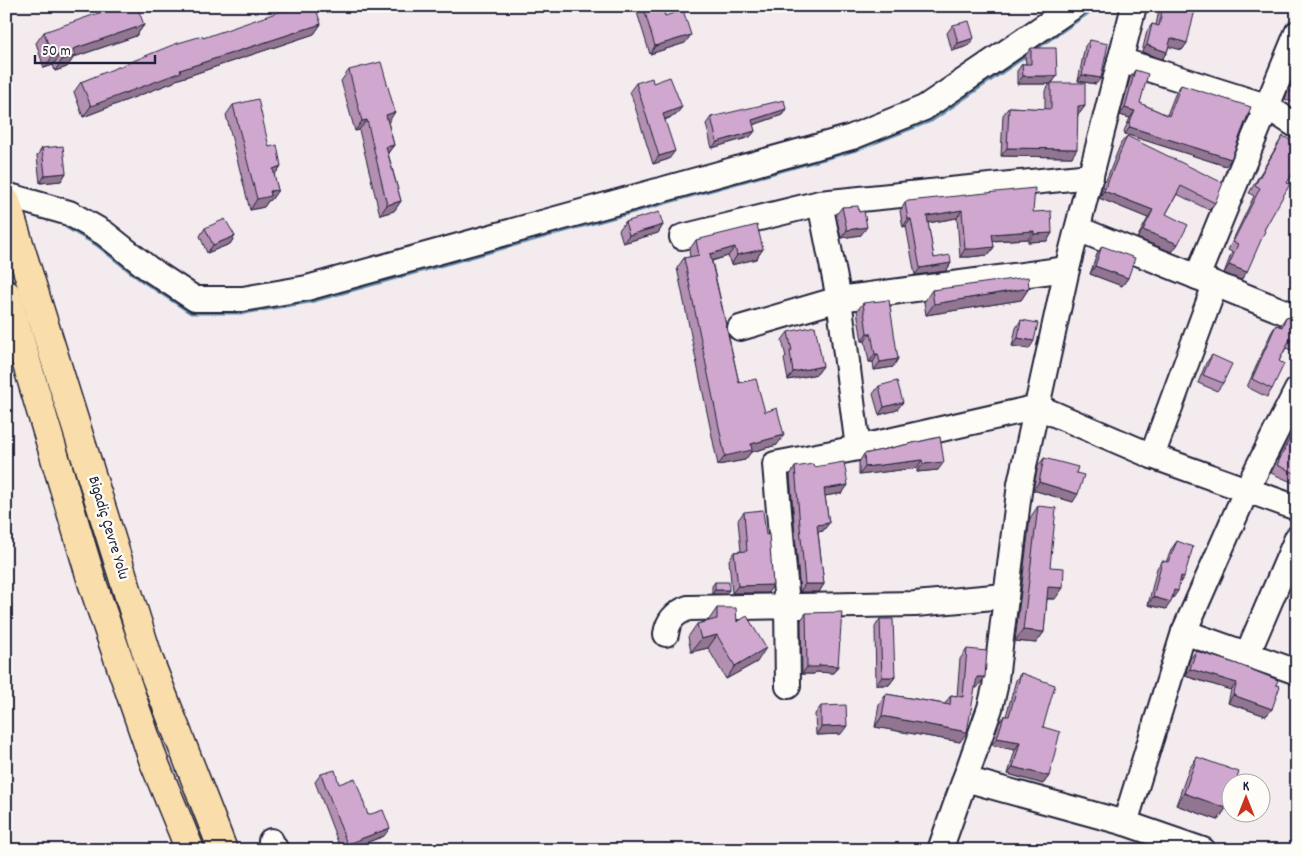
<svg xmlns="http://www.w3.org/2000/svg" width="1303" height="856" font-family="Dekko,sans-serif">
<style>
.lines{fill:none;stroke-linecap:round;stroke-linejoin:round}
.stream{stroke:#6690ab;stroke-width:5}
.minor-casing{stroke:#22223b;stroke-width:28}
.highway-casing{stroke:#22223b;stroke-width:31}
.minor{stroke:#fdfcf7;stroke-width:24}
.highway{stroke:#f9ddab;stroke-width:28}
.wall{fill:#b390b2;stroke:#22223b}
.shaded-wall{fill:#927691;stroke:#22223b}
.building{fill:#d0a8cf;stroke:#22223b}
.labels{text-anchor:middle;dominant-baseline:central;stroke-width:5;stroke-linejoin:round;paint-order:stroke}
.street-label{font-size:16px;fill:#22223b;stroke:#fdfcf7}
</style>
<rect width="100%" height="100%" fill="#f4ebef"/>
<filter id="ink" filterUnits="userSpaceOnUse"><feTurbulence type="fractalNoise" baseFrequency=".02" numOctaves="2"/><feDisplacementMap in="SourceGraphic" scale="10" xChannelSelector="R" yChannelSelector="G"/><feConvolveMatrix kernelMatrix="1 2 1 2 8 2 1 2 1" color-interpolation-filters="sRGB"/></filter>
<g filter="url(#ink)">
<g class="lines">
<polyline class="stream" points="66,226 97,244 141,279 191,312 244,312 310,301 856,149 931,120 1097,6"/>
<g class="minor-casing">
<g id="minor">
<polyline points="1120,60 1266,106 1297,126"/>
<polyline points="6,195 69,213 104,233 148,268 195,299 243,299 307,288 852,137 924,108 1074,6"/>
<polyline points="820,203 839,299 858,448"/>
<polyline points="1078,229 1297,317"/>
<polyline points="682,237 820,203 1091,176"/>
<polyline points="1197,277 1297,33"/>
<polyline points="740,328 839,299 1067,269"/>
<polyline points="1152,456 1215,285"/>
<polyline points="1184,632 1297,672"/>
<path d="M666,634c2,-14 9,-21 22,-26l227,-4 90,-8"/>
<polyline points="1247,655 1297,538"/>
<polyline points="788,686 787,605 775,464 858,448 1038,407 1152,456 1297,508"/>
<polyline points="965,779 1125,823 1203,850"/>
<polyline points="1125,823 1184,632 1247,489 1297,390"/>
<polyline points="271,841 276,850"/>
<polyline points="940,850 990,708 995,687 1020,484 1067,269 1134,6"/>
</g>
</g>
<g class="highway-casing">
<g id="highway">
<polyline points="6,202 149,660 223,850"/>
<polyline points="6,294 93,585 154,762 190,850"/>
</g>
</g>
<use href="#minor" class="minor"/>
<use href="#highway" class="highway"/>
</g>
<g class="wall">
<polygon points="635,6 662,6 665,16 685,43 650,54"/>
<polygon points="1162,6 1178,6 1187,43 1182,50 1169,46 1167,52 1162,59 1142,52 1147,31 1152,24 1156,25 1159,10"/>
<polygon points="321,24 314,34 176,80 174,82 83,117 74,92 81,82 203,38"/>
<polygon points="144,25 136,36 74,57 67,67 55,71 53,65 44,68 36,43 44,32"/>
<polygon points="953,25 968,46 952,51 947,33"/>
<polygon points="1090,40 1096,84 1078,81 1085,46"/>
<polygon points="1031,48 1057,76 1052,83 1085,106 1079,114 1078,114 1072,157 1001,156 1003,115 1009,107 1045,109 1045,91 1050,84 1017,84 1017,71 1022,64 1026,64 1025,56"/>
<polygon points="349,70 388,122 394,145 388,153 401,201 394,211 380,215 359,130 355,131 341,81"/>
<polygon points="1135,70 1140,103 1167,115 1176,92 1181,85 1226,166 1125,134 1124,131 1130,118 1120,115 1130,78"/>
<polygon points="1297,74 1297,105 1285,99 1292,80"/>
<polygon points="636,83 653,83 676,115 665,120 669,159 653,164 630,91"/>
<polygon points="233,105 269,147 281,166 274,175 278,190 271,200 268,201 264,207 250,210 226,115"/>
<polygon points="786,109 782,115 753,125 755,131 750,137 712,148 706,124 711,117"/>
<polygon points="1127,136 1215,203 1209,210 1177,194 1166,214 1178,244 1172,252 1137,238 1148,218 1099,198 1121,143"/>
<polygon points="1283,136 1287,183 1264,230 1241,280 1224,273 1232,252 1228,250 1254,196 1249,193 1278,144"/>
<polygon points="42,148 66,173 61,181 40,183 37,156"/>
<polygon points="905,203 1033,212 1052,233 1047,241 1028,242 1028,239 993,241 994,247 988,255 969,257 960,257 957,218 928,223 934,258 951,263 946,271 915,275 906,226 903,227 900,211"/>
<polygon points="842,207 859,212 861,235 841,238 836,215"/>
<polygon points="625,222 663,225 658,233 623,243 619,230"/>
<polygon points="205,228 235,236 230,244 207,253 200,236"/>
<polygon points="696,240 763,249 756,259 731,265 728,256 712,261 739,383 765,412 777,445 751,452 745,460 718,465 677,268 684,258 690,257 689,250"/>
<polygon points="1102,246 1128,278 1122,286 1090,274 1097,254"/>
<polygon points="1029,288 1021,300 926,315 924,302 932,290"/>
<polygon points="863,303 893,367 874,370 873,362 869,362 865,341 862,341 857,311"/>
<polygon points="1286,317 1297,320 1297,350 1296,352 1286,348 1279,361 1272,389 1267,397 1247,387 1271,333 1276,325 1280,326"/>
<polygon points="1021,320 1029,349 1012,346 1016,328"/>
<polygon points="788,332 823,366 817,374 788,380 784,359 786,357 782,340"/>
<polygon points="1212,355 1223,383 1217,391 1198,383 1206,363"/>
<polygon points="879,386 897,410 879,415 873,394"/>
<polygon points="1297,419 1297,483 1296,484 1271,473"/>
<polygon points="940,437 938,470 917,472 917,468 859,475 859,462 864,454"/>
<polygon points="1044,458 1076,473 1073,502 1033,490 1038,466"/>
<polygon points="795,467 814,467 848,485 842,493 825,496 829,523 823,531 818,532 824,584 819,592 800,592 790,475"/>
<polygon points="1038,506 1050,567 1055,599 1047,599 1044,632 1036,643 1015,641 1030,518"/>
<polygon points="744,512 766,535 768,593 732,593 729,560 734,552 741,551 738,520"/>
<polygon points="1177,541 1179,584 1173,598 1172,598 1166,609 1148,605 1157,568 1162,561 1166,562 1172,548"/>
<polygon points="715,582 726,594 712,594 712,586"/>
<polygon points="717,608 737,622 757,662 726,679 708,648 691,652 688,637 697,624 708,621"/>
<polygon points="806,613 838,666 833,673 816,672 814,674 802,674 801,620"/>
<polygon points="880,619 895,677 889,685 876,685 875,627"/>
<polygon points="967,649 977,688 975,687 960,742 875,727 879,705 886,694 945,704 951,695 957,696 960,659"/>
<polygon points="1196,651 1276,685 1272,709 1266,716 1228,703 1231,690 1185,676 1190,659"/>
<polygon points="1021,673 1043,727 1049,776 1043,784 1008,774 1015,750 991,745 999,723 1004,716 1006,716 1016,680"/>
<polygon points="821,706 841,734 816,735 815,714"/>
<polygon points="1197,757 1226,808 1218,820 1176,805 1189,769"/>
<polygon points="321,774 339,784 368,815 384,836 347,850 341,850 315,782"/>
</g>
<g class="shaded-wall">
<polygon points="321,24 314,34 176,80 174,82 83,117 91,106 180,70"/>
<polygon points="144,25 136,36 74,57 67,67 55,71 62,60 73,49"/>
<polygon points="691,35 685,43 650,54 655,46"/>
<polygon points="974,38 968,46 952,51 958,43"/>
<polygon points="1171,38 1187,43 1182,50 1166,46"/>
<polygon points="1147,45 1167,52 1162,59 1142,52"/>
<polygon points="60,55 53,65 44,68 52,57"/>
<polygon points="1082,75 1101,78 1096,84 1078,81"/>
<polygon points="1023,76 1057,76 1051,84 1017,84"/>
<polygon points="1078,106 1085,106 1079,114 1073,114"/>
<polygon points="682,107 676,115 658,122 663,114"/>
<polygon points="1125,108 1135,111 1130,118 1120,115"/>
<polygon points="786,109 782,115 747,127 752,120"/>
<polygon points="395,112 388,123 386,115"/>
<polygon points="367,120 359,130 355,131 362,121"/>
<polygon points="1130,127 1231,159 1226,166 1125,134"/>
<polygon points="755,131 750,137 712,148 717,142"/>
<polygon points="394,145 386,155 386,147"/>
<polygon points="1007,148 1077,149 1072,157 1001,156"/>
<polygon points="675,151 669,159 653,164 659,156"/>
<polygon points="281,166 273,177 273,169"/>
<polygon points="66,173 61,181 40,183 45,175"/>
<polygon points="278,190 271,200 268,201 264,207 250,210 257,199 270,191"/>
<polygon points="1104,191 1153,210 1148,218 1099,198"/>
<polygon points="401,201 394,211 380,215 387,205"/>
<polygon points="962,210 957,218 921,224 927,216"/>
<polygon points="908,219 911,219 906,226 903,227"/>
<polygon points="663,225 658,233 623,243 629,235"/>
<polygon points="867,227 861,235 841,238 847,230"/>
<polygon points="1143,230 1178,244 1172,252 1137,238"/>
<polygon points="1034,231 1028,239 987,241 992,234"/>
<polygon points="1052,233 1047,241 1028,242 1034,234"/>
<polygon points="235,236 230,244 207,253 213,245"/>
<polygon points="735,247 728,256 703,263 710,254"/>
<polygon points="994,247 988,255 969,257 960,257 965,249"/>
<polygon points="763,249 756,259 731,265 737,255"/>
<polygon points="951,263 946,271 915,275 920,268"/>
<polygon points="1229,265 1247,272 1241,280 1224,273"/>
<polygon points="1095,266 1128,278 1122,286 1090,274"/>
<polygon points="1029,288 1021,300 926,315 934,304"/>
<polygon points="867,333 871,333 865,341 862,341"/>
<polygon points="1018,338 1034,341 1029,349 1012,346"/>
<polygon points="875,354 878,354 873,362 869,362"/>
<polygon points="898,359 893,367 874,370 880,362"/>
<polygon points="823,366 817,374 788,380 793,372"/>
<polygon points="903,402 897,410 879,415 884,407"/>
<polygon points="784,435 777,445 751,452 745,460 718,465 725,456 751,444"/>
<polygon points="922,460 917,468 859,475 865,467"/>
<polygon points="944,462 938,470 917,472 923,464"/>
<polygon points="1039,482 1078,494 1073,502 1033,490"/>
<polygon points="848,485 842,493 819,497 824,489"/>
<polygon points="829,523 823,531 811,533 817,525"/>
<polygon points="1181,576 1184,577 1179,584"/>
<polygon points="805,584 824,584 819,592 800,592"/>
<polygon points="773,585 768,593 732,593 738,586"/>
<polygon points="1048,587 1063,588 1055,599 1040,598"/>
<polygon points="715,590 729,590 726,594 712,594"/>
<polygon points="1174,590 1178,591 1173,598 1169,597"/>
<polygon points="1153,597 1171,602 1166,609 1148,605"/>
<polygon points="1023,630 1044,632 1036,643 1015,641"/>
<polygon points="717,635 708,648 691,652 701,639"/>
<polygon points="766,648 757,662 726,679 735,666"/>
<polygon points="819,665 838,666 833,673 816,672 814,674 802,674 807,667"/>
<polygon points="1190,669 1237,683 1231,690 1185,676"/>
<polygon points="882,677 895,677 889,685 876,685"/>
<polygon points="977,677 985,677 977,688 969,687"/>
<polygon points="1233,695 1272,709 1266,716 1228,703"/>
<polygon points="882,716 967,732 960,742 875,727"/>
<polygon points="847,726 841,734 816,735 821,727"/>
<polygon points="997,738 1020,742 1015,750 991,745"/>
<polygon points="1013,767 1049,776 1043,784 1008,774"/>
<polygon points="1184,793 1226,808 1218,820 1176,805"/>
<polygon points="390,828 384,836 347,850 343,850 347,844"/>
</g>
<g class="building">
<polygon points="119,6 137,6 144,25 73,49 75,56 62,60 60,55 52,57 44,32"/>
<polygon points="296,6 315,6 321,24 180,70 181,72 91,106 81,82 175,44 202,36 203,38"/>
<polygon points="643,6 662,6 665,16 683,10 691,35 655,46"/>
<polygon points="1163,6 1178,6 1195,10 1187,43 1171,38 1167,52 1147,45 1152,24 1159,26"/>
<polygon points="969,21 974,38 958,43 953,25"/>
<polygon points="1090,40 1108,44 1101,78 1082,75"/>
<polygon points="1031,48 1056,48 1057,76 1023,76 1022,64 1031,64"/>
<polygon points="381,62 395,112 386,115 394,145 386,147 401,201 387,205 367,120 362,121 349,70"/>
<polygon points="1135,70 1148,74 1140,103 1169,116 1181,85 1251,107 1231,159 1130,127 1129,124 1135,111 1125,108"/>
<polygon points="1297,76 1297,94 1290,91"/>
<polygon points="670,77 682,107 663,114 675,151 659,156 636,83 652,78 653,83"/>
<polygon points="1051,83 1085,83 1085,106 1078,106 1077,149 1007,148 1009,107 1051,109"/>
<polygon points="258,99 269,147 277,145 281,166 273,169 278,190 270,191 271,196 257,199 233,105"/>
<polygon points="784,100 786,109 752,120 755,131 717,142 711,117"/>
<polygon points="1127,136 1223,183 1215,203 1181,186 1166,214 1188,225 1178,244 1143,230 1153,210 1104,191"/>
<polygon points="1283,136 1297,144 1297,167 1287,183 1290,184 1264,230 1265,231 1247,272 1229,265 1238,244 1233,242 1260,188 1255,185"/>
<polygon points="63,146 66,173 45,175 42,148"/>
<polygon points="1035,188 1033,212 1051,211 1052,233 1034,234 1034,231 992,234 994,247 975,249 965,249 962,210 927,216 934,258 950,255 951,263 920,268 911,219 908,219 905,203 908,201"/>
<polygon points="858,206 859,212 864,211 867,227 847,230 842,207"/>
<polygon points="659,212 663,225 629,235 625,222"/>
<polygon points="225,219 235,236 213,245 205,228"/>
<polygon points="757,225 763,249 737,255 735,247 710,254 739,383 756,379 765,412 777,408 784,435 751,444 752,450 725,456 684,258 699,255 696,240"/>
<polygon points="1102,246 1135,258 1128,278 1095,266"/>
<polygon points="1028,277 1029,288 934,304 932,290"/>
<polygon points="889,300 898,359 880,362 878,354 875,354 871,333 867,333 863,303"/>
<polygon points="1286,317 1297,320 1297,342 1290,339 1279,361 1284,364 1272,389 1252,379 1276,325 1282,327"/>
<polygon points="1021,320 1038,323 1034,341 1018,338"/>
<polygon points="815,326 823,366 793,372 790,351 792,351 788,332"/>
<polygon points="1212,355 1232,364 1223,383 1203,375"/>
<polygon points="897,381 903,402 884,407 879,386"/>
<polygon points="1297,423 1297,474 1277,465"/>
<polygon points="940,437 944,462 923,464 922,460 865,467 864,454"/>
<polygon points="1044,458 1078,467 1076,473 1084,475 1078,494 1039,482"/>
<polygon points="844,462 848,485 824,489 829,523 817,525 824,584 805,584 795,467 813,464 814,467"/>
<polygon points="1038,506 1056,508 1050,567 1064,568 1063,588 1048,587 1044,632 1023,630"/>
<polygon points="763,510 766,535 769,534 773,585 738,586 734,552 747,551 744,512"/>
<polygon points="1177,541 1193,547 1184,577 1181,576 1178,591 1174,590 1171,602 1153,597 1162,561 1168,562"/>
<rect x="715" y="582" width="14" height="8"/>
<polygon points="717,608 736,608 737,622 747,616 766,648 735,666 717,635 701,639 697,624 717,619"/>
<polygon points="842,612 838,666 819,665 819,667 807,667 806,613"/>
<polygon points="880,619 893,619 895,677 882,677"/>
<polygon points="967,649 987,651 985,677 977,677 967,732 882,716 886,694 950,705 951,695 963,697"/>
<polygon points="1196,651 1237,664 1278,680 1276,685 1280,686 1272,709 1233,695 1237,683 1190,669"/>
<polygon points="1021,673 1055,685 1043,727 1060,732 1049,776 1013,767 1020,742 997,738 1004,716 1009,716"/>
<polygon points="846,705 847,726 821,727 821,706"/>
<polygon points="1197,757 1239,772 1235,784 1230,784 1230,796 1226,808 1184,793"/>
<polygon points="335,770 339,784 355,778 368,815 383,810 390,828 347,844 321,774"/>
</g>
</g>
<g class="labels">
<g class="street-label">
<text transform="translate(108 528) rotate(73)">Bigadiç Çevre Yolu</text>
</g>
</g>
<rect width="1303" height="856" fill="none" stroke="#fdfcf7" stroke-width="25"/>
<rect x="12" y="12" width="1278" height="831" fill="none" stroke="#22223b" stroke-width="2" filter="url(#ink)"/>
<g transform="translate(1246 798)"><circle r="24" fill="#fdfcf7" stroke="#a5a5ac"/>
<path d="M0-4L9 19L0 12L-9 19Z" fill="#c8321e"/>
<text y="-8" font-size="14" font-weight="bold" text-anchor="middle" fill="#22223b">K</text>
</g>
<path d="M35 55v8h120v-8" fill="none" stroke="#22223b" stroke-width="2.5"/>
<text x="42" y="55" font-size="15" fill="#22223b" stroke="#fdfcf7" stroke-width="4" paint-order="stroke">50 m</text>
</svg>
